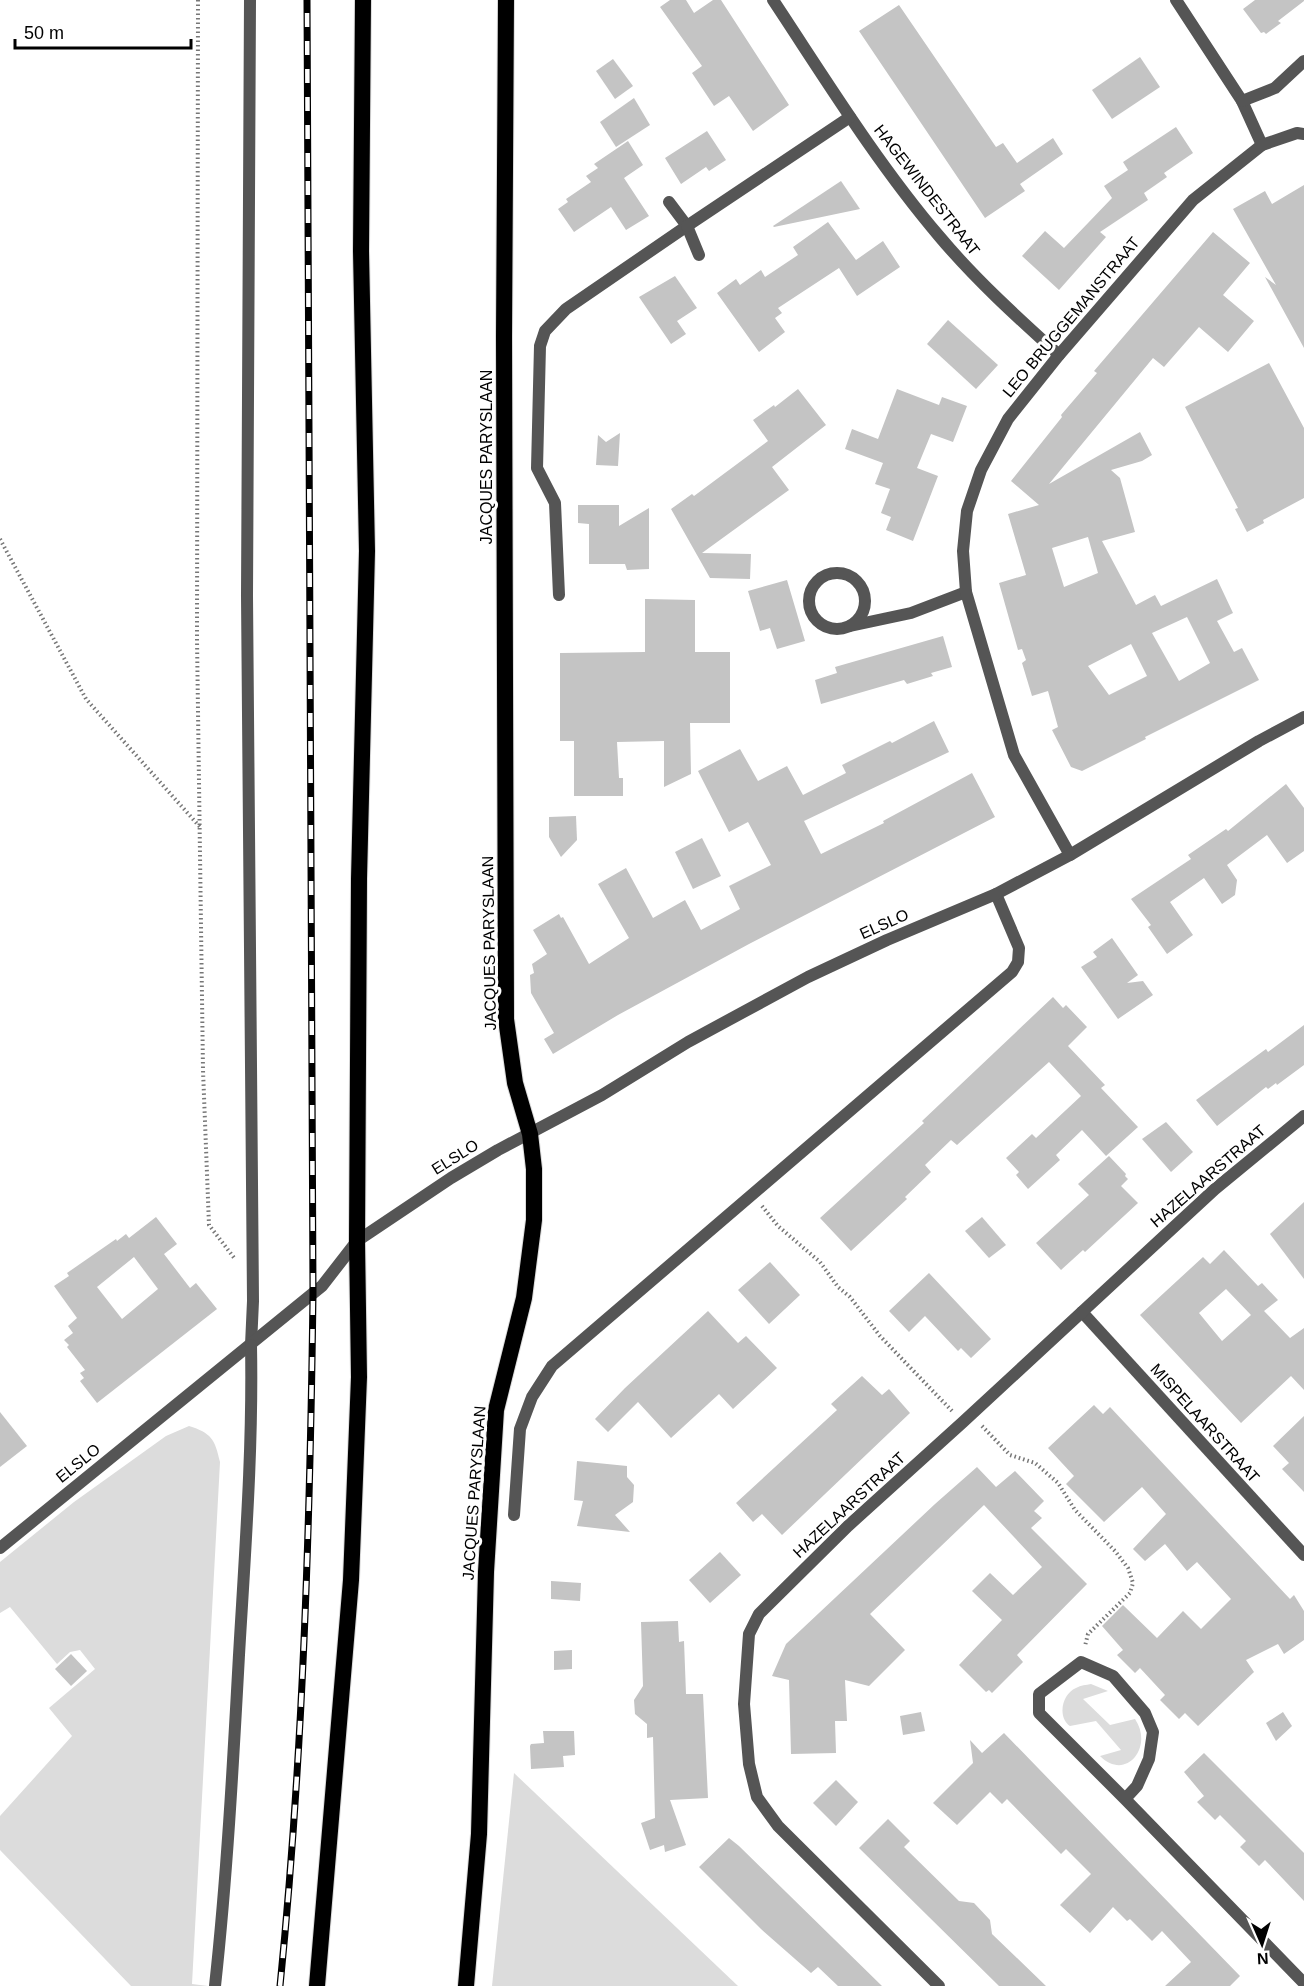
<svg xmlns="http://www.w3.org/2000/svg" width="1304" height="1986" font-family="Helvetica,sans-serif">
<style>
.green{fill:#dcdcdc}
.building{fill:#c4c4c4;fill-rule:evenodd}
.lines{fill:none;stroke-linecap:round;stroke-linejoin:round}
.trunk-casing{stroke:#dbdbdb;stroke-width:18}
.path{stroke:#777;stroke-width:4;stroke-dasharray:1.5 3;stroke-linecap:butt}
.service{stroke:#555;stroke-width:12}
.minor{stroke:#555;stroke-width:12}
.tertiary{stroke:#555;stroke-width:12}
.trunk{stroke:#000;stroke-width:16}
.rail-casing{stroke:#000;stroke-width:7}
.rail{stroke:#fff;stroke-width:4.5;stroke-dasharray:14;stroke-linecap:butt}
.labels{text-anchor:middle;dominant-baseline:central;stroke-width:6;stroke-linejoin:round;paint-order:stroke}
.street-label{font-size:16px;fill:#000;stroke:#fff}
</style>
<rect width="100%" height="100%" fill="#fff"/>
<g class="green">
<path d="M189,1426c22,7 26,13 31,36l-28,522 16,2h-77l-131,-136v-34l72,-80 -23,-28 46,-39 -15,-19 -10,2 -13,12 -47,-57 -10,6v-51l74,-60 92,-66z"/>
<path d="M1091,1684l17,7 -25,8 27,26 25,-6c19,28 -9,63 -35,37l21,-6 -25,-29 -26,5c-13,-9 -8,-32 6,-38 5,-3 10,-3 15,-4z"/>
<polygon points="514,1773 738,1986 492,1986"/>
</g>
<g class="building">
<polygon points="670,0 686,0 694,13 713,0 721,0 789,105 753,131 729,96 714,106 692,73 702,66 660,7"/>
<polygon points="1255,0 1304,0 1304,1 1278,21 1281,23 1266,34 1264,32 1261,33 1243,9"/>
<polygon points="899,5 996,147 1003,143 1017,163 1053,138 1063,154 1020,184 1025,191 985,218 859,31"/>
<polygon points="1140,57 1160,87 1112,119 1092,90"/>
<polygon points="613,59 633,86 615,99 596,71"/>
<polygon points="634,98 650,125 616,147 600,122"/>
<polygon points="1176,127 1193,153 1164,173 1167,177 1144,193 1148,200 1100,232 1106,237 1059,290 1022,256 1045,231 1064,248 1112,198 1104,186 1128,170 1123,162"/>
<polygon points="707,131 726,160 709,171 706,167 681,184 665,158"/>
<polygon points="628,141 643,165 624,178 649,216 626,230 611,207 574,232 558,209 568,202 566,199 591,182 586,176 598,168 594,164"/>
<polygon points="841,181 860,209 774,227 773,226"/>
<polygon points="1304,185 1304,348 1265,277 1276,285 1233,209 1265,191 1272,204"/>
<polygon points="828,222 856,260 883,241 900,267 857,296 839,268 778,308 782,313 775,318 785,332 759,352 717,293 736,279 740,285 761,270 765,277 798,255 793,247"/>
<path d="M1213,232l37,31 -27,32 31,26 -26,31 -29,-25 -35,40 -11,-9 -104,126 91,-52 12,23 -10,6 -31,9 9,8 15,54 -33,9 34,64 19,-10 6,11 56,-27 16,34 -16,8 17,31 8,-4 17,32 -114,57 1,2 -64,32 -11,-4 -19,-37 6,-3 -10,-36 -16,5 -10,-33 4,-3 -4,-11 -4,1 -19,-67 27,-8 -18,-61 31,-9 -28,-24 51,-64 -1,-2 36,-42 -3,-2zM1088,537l10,36 -34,14 -12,-39zM1187,617l23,46 -31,18 -27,-48zM1131,644l16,32 -38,19 -21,-29z"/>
<polygon points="675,276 697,308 677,321 686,334 671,344 639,297"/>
<polygon points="948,320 998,365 976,389 927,344"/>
<polygon points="1269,363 1304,428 1304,498 1263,520 1264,523 1247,532 1235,509 1238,508 1185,407"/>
<polygon points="798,389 826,425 772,467 789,490 702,553 751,554 750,579 710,578 671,509 692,494 694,496 768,441 753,420 774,405 775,407"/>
<polygon points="897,389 939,405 942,397 967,406 953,442 931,434 917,468 938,476 913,541 886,530 891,517 881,513 890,489 875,484 883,463 845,449 852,429 878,439"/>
<polygon points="620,433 618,466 596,465 598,435 606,442"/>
<polygon points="578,505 619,505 619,526 649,508 649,569 627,570 625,564 589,564 589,524 578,523"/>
<polygon points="787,580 805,641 777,649 770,628 760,631 748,591"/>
<polygon points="645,599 695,600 695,652 730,652 730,723 690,723 691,774 664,787 664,741 617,742 619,778 623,778 623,796 574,796 574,741 560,741 560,653 645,652"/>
<polygon points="943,636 952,667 931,673 933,676 907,684 904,680 821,704 815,680 837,673 835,667"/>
<polygon points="934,721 949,752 804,821 821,854 884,823 883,821 972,773 995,817 749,944 618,1015 553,1054 544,1039 554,1033 531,993 530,975 534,973 532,964 547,954 533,930 559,914 561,918 563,917 589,964 629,938 598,884 626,868 653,918 685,900 701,930 740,909 729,886 771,865 748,822 729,832 698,771 740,749 758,781 787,766 803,795 846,773 842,765 890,741 892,743"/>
<polygon points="1286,784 1304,808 1304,851 1287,863 1267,835 1227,865 1237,880 1235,895 1222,904 1204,878 1170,902 1193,935 1167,954 1148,927 1151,925 1131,899 1191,859 1188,855 1226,829 1228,831"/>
<polygon points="576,816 577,840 561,857 549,837 549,817"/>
<polygon points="702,838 721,876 693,889 675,852"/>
<polygon points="1112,938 1138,975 1127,983 1143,981 1153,995 1118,1019 1081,967 1097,957 1093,952"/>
<polygon points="1053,997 1063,1008 1066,1005 1087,1027 1068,1046 1105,1085 1101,1088 1138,1127 1106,1156 1082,1130 1056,1155 1060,1160 1028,1189 1016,1175 1019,1172 1006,1158 1032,1134 1036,1138 1081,1096 1049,1062 957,1145 951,1140 925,1165 931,1172 905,1197 907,1199 851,1251 820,1218 924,1123 922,1121"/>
<polygon points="1304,1025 1304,1065 1277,1085 1276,1083 1268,1089 1266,1087 1217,1126 1196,1100 1266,1049 1268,1052"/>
<polygon points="1166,1122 1193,1152 1171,1172 1142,1139"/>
<polygon points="1109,1156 1126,1174 1125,1176 1128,1179 1121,1186 1138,1203 1085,1252 1083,1250 1061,1270 1036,1243 1089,1195 1078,1184"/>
<polygon points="1304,1202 1304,1279 1270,1234"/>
<path d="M156,1217l21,27 -13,10 26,34 6,-5 21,26 -120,94 -17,-22 4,-3 -4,-5 5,-3 -18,-23 2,-2 -5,-5 9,-7 -5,-7 9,-8 -23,-32 15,-10 -2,-3 49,-34 1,2 9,-7 3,4zM134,1257l24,32 -36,30 -25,-32z"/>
<polygon points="982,1217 1006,1245 989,1258 965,1231"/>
<path d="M1224,1250l34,36 4,-3 16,17 -14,11 26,27 14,-10v62l-13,-14 -50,47 -101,-108 63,-58 7,7zM1226,1289l25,26 -29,26 -23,-28z"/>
<polygon points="770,1262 800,1295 769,1324 738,1290"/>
<polygon points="929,1273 991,1339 971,1358 961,1348 958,1351 925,1316 909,1332 889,1311"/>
<polygon points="708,1311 738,1343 746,1336 777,1368 733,1409 719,1394 671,1438 638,1402 608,1432 595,1419 625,1388"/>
<polygon points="862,1376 882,1395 889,1389 910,1413 782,1535 762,1514 753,1522 736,1503 837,1410 831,1404"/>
<polygon points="1094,1405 1103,1414 1110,1407 1290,1599 1294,1595 1304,1611 1304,1640 1284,1654 1278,1644 1246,1660 1254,1672 1198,1726 1185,1713 1179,1719 1160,1700 1165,1695 1140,1668 1135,1673 1117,1655 1123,1650 1102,1626 1123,1605 1157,1638 1183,1611 1201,1629 1231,1599 1197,1562 1187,1571 1165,1544 1145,1561 1133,1549 1166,1514 1142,1487 1104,1522 1066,1484 1074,1476 1048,1448"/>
<polygon points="0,1412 27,1446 0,1467"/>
<polygon points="1304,1416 1304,1492 1282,1469 1289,1463 1273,1446"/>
<polygon points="577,1461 627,1466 627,1477 634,1485 633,1502 615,1515 630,1532 577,1526 583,1501 574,1500"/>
<polygon points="977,1467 996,1487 1015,1471 1044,1501 1034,1511 1042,1518 1031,1528 1087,1584 1017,1655 1023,1662 992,1693 989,1690 986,1692 959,1665 1002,1620 972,1591 990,1573 1013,1595 1042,1567 984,1505 870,1614 905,1650 869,1686 845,1680 847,1721 835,1721 836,1753 791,1754 789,1680 772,1676 786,1644 935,1504"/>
<polygon points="720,1552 741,1575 710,1603 689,1580"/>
<polygon points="551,1581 581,1583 580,1601 551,1599"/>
<polygon points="678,1621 679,1642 684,1641 686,1694 703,1694 708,1798 670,1800 686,1845 665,1852 664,1845 650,1850 641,1823 655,1818 653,1737 647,1738 647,1724 635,1714 634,1700 643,1686 641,1622"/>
<polygon points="572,1650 572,1669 554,1670 554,1651"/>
<polygon points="71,1654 87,1671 71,1686 55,1669"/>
<polygon points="921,1712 925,1731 903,1735 900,1716"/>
<polygon points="1283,1712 1292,1726 1276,1741 1266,1723"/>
<polygon points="543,1731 574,1731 575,1755 563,1756 564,1767 531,1769 530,1746 531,1744 544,1743"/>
<polygon points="1004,1733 1240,1976 1230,1986 1165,1986 1191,1962 1162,1931 1152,1941 1130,1919 1127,1921 1113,1907 1090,1933 1060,1905 1091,1874 1066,1849 1061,1854 1007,1799 1002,1804 990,1792 957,1825 933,1803 973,1763 970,1740 982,1753"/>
<polygon points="1204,1753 1304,1853 1304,1901 1265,1860 1259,1866 1240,1847 1246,1841 1220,1815 1215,1820 1197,1802 1204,1796 1184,1772"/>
<polygon points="836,1780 858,1802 836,1826 813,1803"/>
<polygon points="888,1819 910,1841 904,1847 959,1901 974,1903 990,1920 992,1934 1046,1986 999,1986 859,1848"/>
<polygon points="729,1838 739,1846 882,1986 838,1986 818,1967 811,1973 761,1929 699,1867"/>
</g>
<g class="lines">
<g class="trunk-casing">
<g id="trunk">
<polyline points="317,1986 351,1580 359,1377 357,1241 359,879 367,551 361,251 363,0"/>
<polyline points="466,1986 479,1834 486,1572 496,1410 524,1298 534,1220 534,1169 530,1134 515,1083 506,1019 504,337 506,0"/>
</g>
</g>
<g class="path">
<polyline points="198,0 197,639 203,1070 209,1225 235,1259"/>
<polyline points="0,539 86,699 200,827"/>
<polyline points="762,1206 778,1226 820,1262 838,1287 850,1297 880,1336 952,1411"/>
<polyline points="982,1426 1010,1455 1035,1463 1058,1483 1075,1510 1115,1551 1128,1568 1133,1583 1130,1593 1088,1634 1085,1646"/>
</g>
<polyline class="service" points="559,595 555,503 537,468 540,346 545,331 566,309 687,226"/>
<g class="minor">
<polyline points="250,0 247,596 253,1301 251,1345"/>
<path d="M773,0c53,80 104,163 166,236 36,43 78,81 120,119"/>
<polyline points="1176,0 1242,101 1262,145"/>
<polyline points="1242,101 1275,88 1304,61"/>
<polyline points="669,202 687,226 699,255"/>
<polyline points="687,226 850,117"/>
<circle cx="837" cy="601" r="28"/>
<polyline points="850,626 911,613 966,592"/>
<polyline points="1070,855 1014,755 966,592 963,551 967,511 981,470 1008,419 1059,355 1193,200 1262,145 1297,133 1304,134"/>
<polyline points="1082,1312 1304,1555"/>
<polyline points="514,1515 520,1429 532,1397 552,1366 1012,972 1018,962 1019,948 996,894"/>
<polyline points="1125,1799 1137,1786 1149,1759 1153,1732 1145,1713 1113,1676 1081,1662 1039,1694 1039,1713 1125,1799 1302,1981"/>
<polyline points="939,1986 778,1826 757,1797 749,1764 744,1704 749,1634 759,1614 848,1526 963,1422 1215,1189 1304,1116"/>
</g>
<g class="tertiary">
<polyline points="0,1548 322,1286 357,1241 451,1178 498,1150 602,1095 688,1042 808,977 887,940 996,894 1070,855 1259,741 1304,717"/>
<path d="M215,1986c12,-110 18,-221 24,-331 6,-103 14,-207 12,-310"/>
</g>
<use href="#trunk" class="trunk"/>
<g class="rail-casing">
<path id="rail" d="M280,1986c23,-230 30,-461 33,-692l-6,-1294"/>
</g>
<use href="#rail" class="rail"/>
</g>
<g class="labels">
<g class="street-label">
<text transform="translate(927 190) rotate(52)">HAGEWINDESTRAAT</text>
<text transform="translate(1071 317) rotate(-50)">LEO BRUGGEMANSTRAAT</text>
<text transform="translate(486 457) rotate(-90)">JACQUES PARYSLAAN</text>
<text transform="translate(884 924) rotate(-24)">ELSLO</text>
<text transform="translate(489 943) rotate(-91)">JACQUES PARYSLAAN</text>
<text transform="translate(455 1157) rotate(-32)">ELSLO</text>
<text transform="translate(1208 1176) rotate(-41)">HAZELAARSTRAAT</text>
<text transform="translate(1205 1423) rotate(48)">MISPELAARSTRAAT</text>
<text transform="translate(78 1463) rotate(-39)">ELSLO</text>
<text transform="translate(474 1493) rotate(-86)">JACQUES PARYSLAAN</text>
<text transform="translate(849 1505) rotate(-43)">HAZELAARSTRAAT</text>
</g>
</g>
<g transform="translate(1262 1944) rotate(177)" stroke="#ffffff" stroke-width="4.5" paint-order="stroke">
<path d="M0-4.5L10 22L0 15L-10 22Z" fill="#000000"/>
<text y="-9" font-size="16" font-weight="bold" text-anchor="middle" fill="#000000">N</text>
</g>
<path d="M15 39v9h176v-9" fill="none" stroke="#000000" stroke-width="3"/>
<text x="24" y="39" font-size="18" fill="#000000" stroke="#ffffff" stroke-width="4.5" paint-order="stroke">50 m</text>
</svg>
